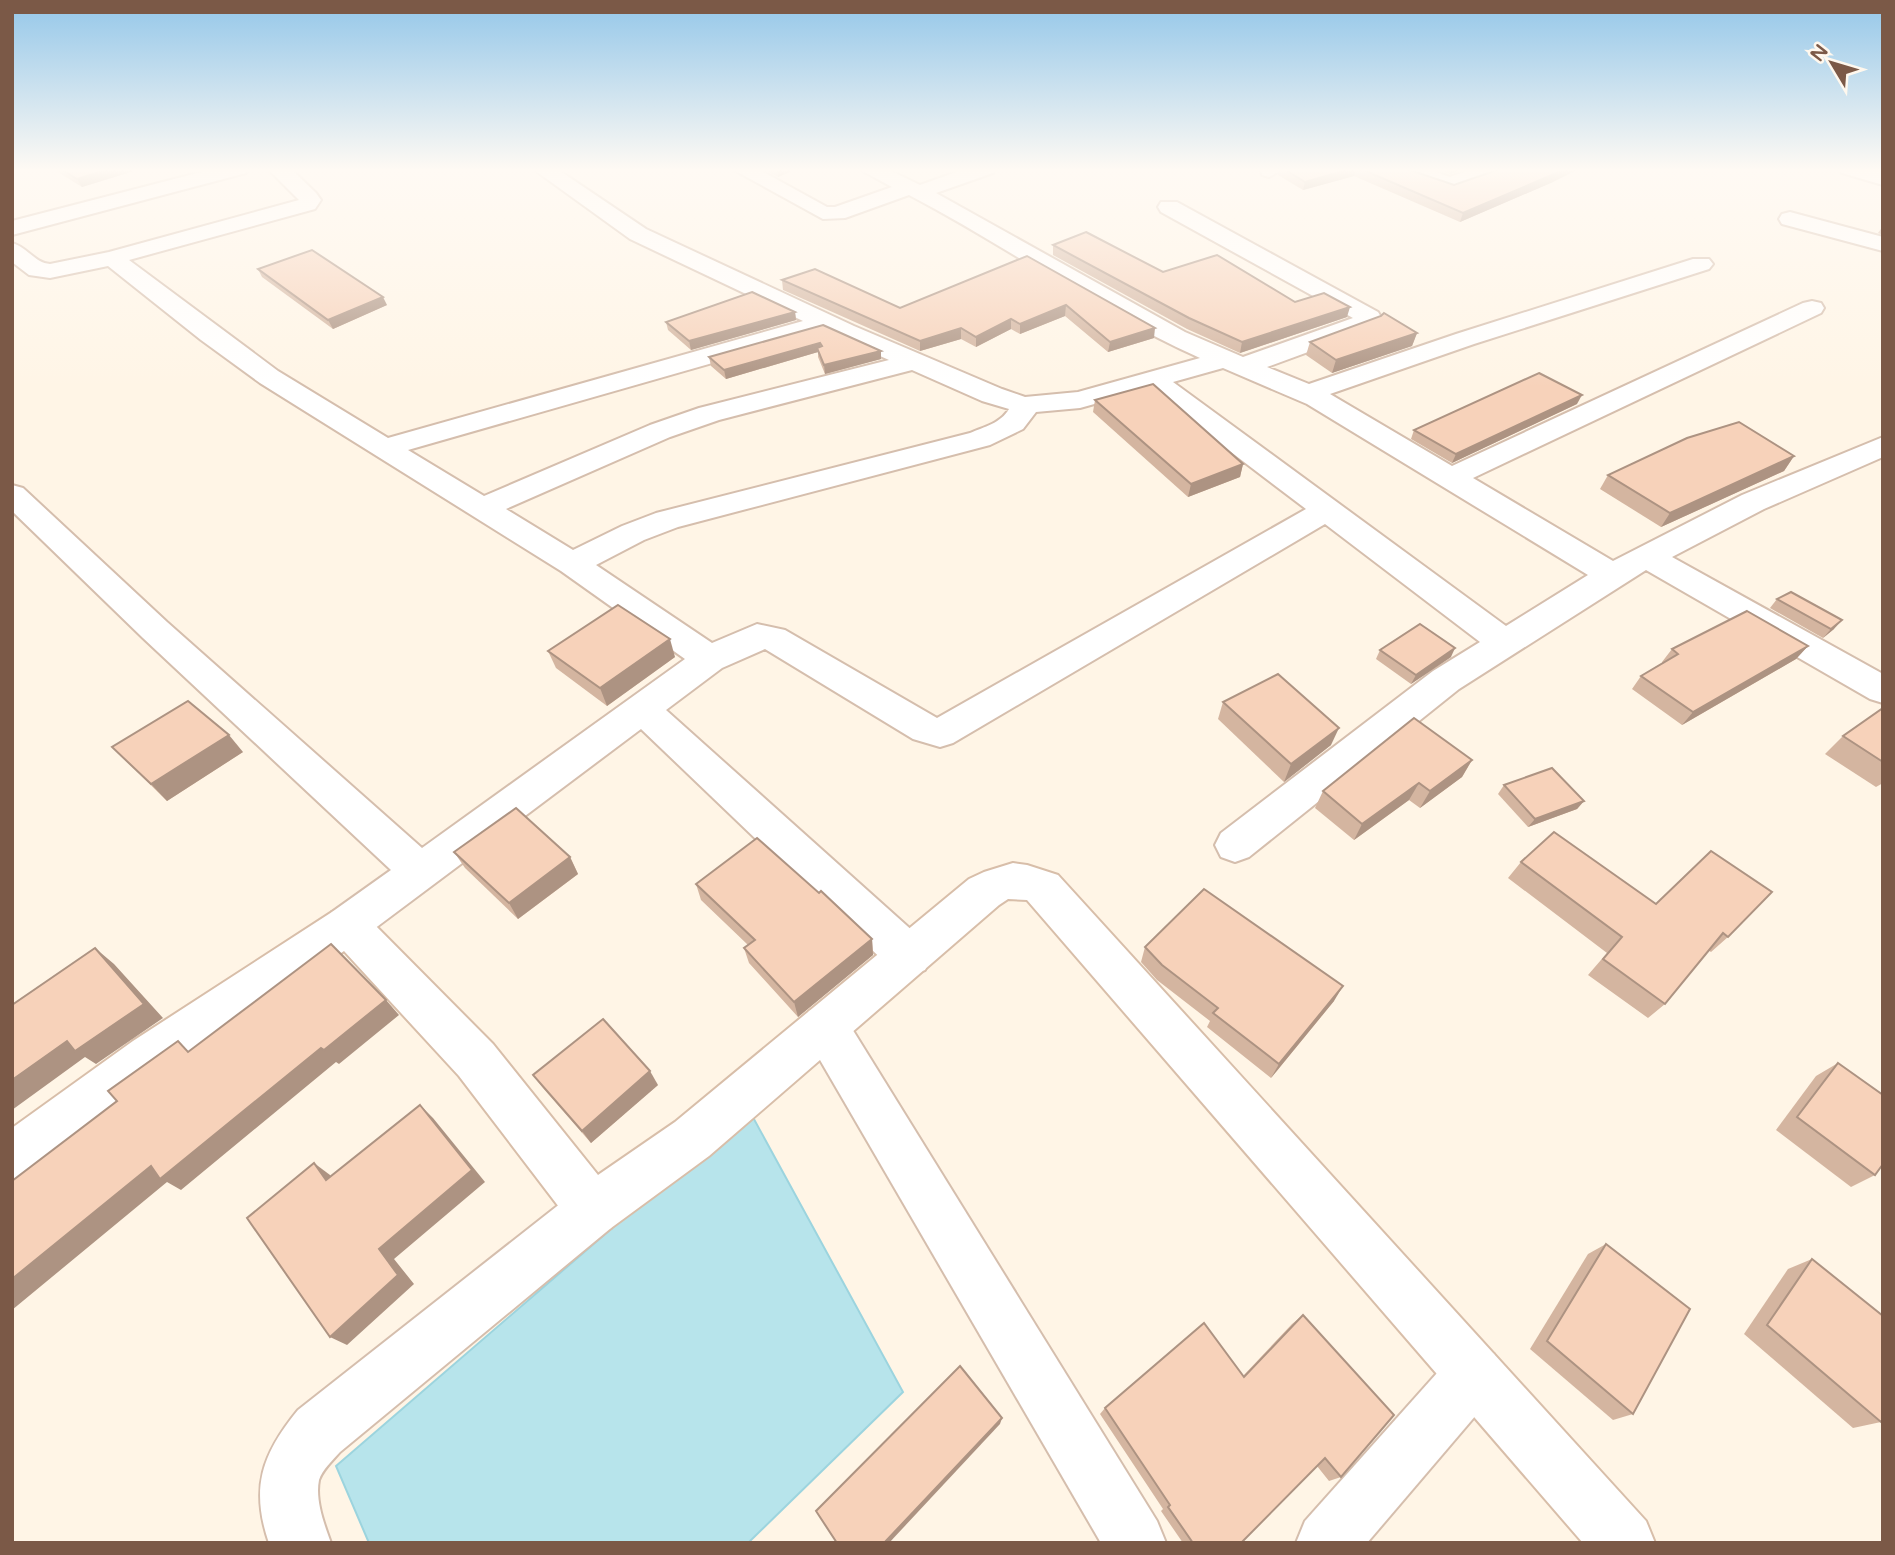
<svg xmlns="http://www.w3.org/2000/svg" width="1895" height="1555" font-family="'Varela Round',sans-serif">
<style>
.water{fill:#b7e4eb;stroke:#9cd4de;stroke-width:2}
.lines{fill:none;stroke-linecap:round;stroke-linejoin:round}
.street-casing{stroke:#d5bead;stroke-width:4}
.secondary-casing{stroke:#d8bea9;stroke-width:4}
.street{fill:#fff;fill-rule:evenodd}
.secondary{fill:#fff;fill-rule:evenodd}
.wall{fill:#d4b5a0}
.shaded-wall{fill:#ad9382}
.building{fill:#f7d2ba;stroke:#ad9382;stroke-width:2}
</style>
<rect width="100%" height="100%" fill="#fff5e6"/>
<polygon class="water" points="749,1110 903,1392 748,1543 369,1543 336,1466"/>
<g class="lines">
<g class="street-casing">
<g id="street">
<polygon points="213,169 249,169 246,173 12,235 12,221"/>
<path d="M268,169h23l25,24 5,7 -6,9 -186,51 149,111 110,67 415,-117 -173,-82 -97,-70h24l89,60 208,97 148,63 23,8 53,-5 122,-34c-101,-45 -193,-112 -291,-163l-64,23 -22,1 -91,-50h26l69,38h8l57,-20 -33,-18h28l33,16 45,-16h31l-3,4 -57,20 249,139 58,25 110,-39 -192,-106 -3,-5 3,-5h16l201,110 3,5 -5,10 -109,40 42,17 147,-50 237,-75h16l4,5 -4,5 -235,75 -144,50 122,72 351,-163 9,-2 9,2 3,5 -3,5 -348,165 140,83 129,-66 141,-58v20l-119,52 -92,48 211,117v29l-13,-4 -224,-129 -187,119 -210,168 -14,5 -14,-5 -6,-12 6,-12 212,-162 47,-29 -155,-118 -372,219 -13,4 -27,-8 -148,-90 -43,19 -56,42 259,232 6,14 -6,14 -16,5 -16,-5 -252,-241 -279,209 -15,6 -15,-6 -6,-13 6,-13 59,-42 -248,-232 -131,-127v-26l11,3 144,134 255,226 263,-189 -124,-88 -301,-188 -59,-43 -93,-74 -58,12 -21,-3 -17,-13v-19c15,4 23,20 38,21l59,-12 190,-52zM824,331l65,29 -190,48 -49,17 -166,71 -76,-46zM1223,368l84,36 281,171 -82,51 -333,-244zM912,370l70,31 27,8c-8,14 -25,18 -39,24l-314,80 -34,13 -49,24 -67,-41 164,-72 49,-17zM1148,389l158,120 -369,209 -152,-88 -28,-6 -45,19 -116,-78 48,-25 34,-13 312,-82 33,-16 13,-17 44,-4z"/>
<polygon points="1260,169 1283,169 1269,177 1262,175"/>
<polygon points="1396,169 1427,169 1450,177 1473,169 1505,169 1502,173 1450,190 1399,173"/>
<polygon points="1839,169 1873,169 1883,172 1883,185 1842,173"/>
<polygon points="1790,212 1883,237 1883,251 1782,224 1779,219 1782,214"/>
<polygon points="825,1005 841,1011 1157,1521 1166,1543 1101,1543 809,1041 802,1026 809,1011"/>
<path d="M593,1184l18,8 8,18 -8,18 -271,224c-7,8 -18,18 -21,28 -4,20 5,44 12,63h-62c-19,-55 -7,-89 29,-133l277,-218z"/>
<polygon points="1474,1346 1494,1354 1502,1374 1494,1394 1367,1543 1296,1543 1305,1521 1454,1354"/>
</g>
</g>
<g class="secondary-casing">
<polygon id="secondary" points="1013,863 1027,865 1058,875 1646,1521 1655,1543 1583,1543 1027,900 1008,899 999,905 709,1156 611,1228 593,1236 575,1228 459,1076 344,951 167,1073 30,1176 12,1183 12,1128 133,1041 332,912 347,906 362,912 493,1044 598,1175 675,1122 969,879 984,872"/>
</g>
<use href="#street" class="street"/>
<use href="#secondary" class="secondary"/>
</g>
<g class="wall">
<polygon points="53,169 133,169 134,171 82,187"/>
<polygon points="764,169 797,169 778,177"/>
<polygon points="1279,169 1407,169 1454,185 1553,182 1460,222 1354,176 1303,190 1278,175"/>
<polygon points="1436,169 1464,169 1450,174"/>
<polygon points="1883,226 1883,235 1878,233"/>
<polygon points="1053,245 1163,272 1295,302 1347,317 1240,353 1187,329 1053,255"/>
<polygon points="1027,256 1154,338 1108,352 1065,316 1020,334 1011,329 976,347 961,339 920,351 783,290 782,280 900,308"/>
<polygon points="258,269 387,305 333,329 262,277"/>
<polygon points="795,312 796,320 691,350 668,330 666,322"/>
<polygon points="823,325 881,351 881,359 825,374 818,357 818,352 726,379 711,366 709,357"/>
<polygon points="1417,333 1412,346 1332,373 1306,355 1310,342"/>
<polygon points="1095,400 1243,464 1240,477 1188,497 1093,412"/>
<polygon points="1577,404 1452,463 1411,439 1414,430"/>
<polygon points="1794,456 1784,471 1661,527 1600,489 1608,475"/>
<polygon points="1777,599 1834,629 1823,638 1770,608"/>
<polygon points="1808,646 1796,659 1682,725 1632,689 1641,676 1662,663 1662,662 1672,649"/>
<polygon points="1380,650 1451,657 1411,684 1376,659"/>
<polygon points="548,651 675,657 607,706 556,668"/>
<polygon points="1223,702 1331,745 1284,782 1218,719"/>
<polygon points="1883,708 1883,783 1876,787 1825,754 1843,736"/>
<polygon points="112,747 243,752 167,801"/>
<polygon points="1472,760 1462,777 1420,808 1409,800 1354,840 1315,808 1323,791"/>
<polygon points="1504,785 1584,801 1577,809 1528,827 1498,794"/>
<polygon points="1711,851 1728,937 1711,952 1708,950 1665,1004 1648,1018 1588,975 1607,953 1508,878 1521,862 1656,904"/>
<polygon points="454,852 570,857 578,874 518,919 465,868"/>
<polygon points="696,884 872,939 873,955 798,1017 749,963 744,948 748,945 701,900"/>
<polygon points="1145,947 1334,1001 1271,1078 1207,1027 1210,1021 1157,980 1141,962"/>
<polygon points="1838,1063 1875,1175 1851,1187 1776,1130 1816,1076"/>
<polygon points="533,1075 658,1085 591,1143 543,1088"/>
<polygon points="1606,1244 1633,1414 1613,1420 1530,1349 1588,1254"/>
<polygon points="1812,1259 1881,1422 1853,1428 1744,1334 1788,1269"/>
<polygon points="1303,1315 1341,1477 1329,1481 1317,1466 1241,1543 1183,1543 1161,1511 1163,1509 1100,1414 1105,1408 1243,1376 1292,1324"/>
</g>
<g class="shaded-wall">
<polygon points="109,169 133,169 134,171 82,187 77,179"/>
<polygon points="777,169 797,169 778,177"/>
<polygon points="1350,169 1356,169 1354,176 1303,190 1305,182"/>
<polygon points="1452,169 1464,169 1450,174"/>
<polygon points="1566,169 1579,169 1553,182 1460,222 1463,213"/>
<polygon points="383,297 387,305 333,329 328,320"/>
<polygon points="1066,305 1065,316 1020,334 1020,324"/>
<polygon points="1350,307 1347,317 1240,353 1242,342"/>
<polygon points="795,312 796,320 691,350 689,341"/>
<polygon points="1011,319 1011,329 976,347 976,337"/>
<polygon points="961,328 961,339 920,351 920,341"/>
<polygon points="1155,328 1154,338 1108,352 1110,342"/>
<polygon points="1417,333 1412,346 1332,373 1336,360"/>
<polygon points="820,343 820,351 817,348 818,352 726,379 724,370"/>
<polygon points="881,351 881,359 825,374 824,365"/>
<polygon points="1582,395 1577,404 1452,463 1456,454"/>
<polygon points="1794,456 1784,471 1661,527 1670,513"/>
<polygon points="1243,464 1240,477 1188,497 1191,484"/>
<polygon points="1842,620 1834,629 1823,638 1831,629"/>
<polygon points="670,639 675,657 607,706 600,688"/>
<polygon points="1808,646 1796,659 1682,725 1693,712"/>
<polygon points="1455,648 1451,657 1411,684 1416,675"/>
<polygon points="1339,728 1331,745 1284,782 1291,764"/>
<polygon points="229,735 243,752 167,801 151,784"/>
<polygon points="1472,760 1462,777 1420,808 1430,791"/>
<polygon points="1419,783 1409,800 1354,840 1362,824"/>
<polygon points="1584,801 1577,809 1528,827 1535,819"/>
<polygon points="570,857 578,874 518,919 509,903"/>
<polygon points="872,939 873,955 798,1017 794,1002"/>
<polygon points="95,948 114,964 163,1018 96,1064 85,1057 12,1110 12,1080"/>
<polygon points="1343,986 1334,1001 1271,1078 1279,1064"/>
<polygon points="386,1000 399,1015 339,1064 336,1062 181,1190 167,1182 12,1310 12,1279 151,1166"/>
<polygon points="650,1071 658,1085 591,1143 582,1131"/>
<polygon points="420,1105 433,1118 485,1182 394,1259 414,1284 347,1345 330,1337 379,1249"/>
<polygon points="314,1163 330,1175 343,1192 326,1180"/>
<polygon points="1002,1418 1000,1424 889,1543 884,1543"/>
</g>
<g class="building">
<polygon points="61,169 109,169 77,179"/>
<polygon points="1284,169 1350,169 1305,182"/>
<polygon points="1361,169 1407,169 1454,185 1500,169 1566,169 1463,213"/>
<polygon points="1086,232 1163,272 1217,255 1295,302 1324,293 1350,307 1242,342 1189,318 1053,245"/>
<polygon points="312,250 383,297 328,320 258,269"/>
<polygon points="1027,256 1155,328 1110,342 1066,305 1020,324 1011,319 976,337 961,328 920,341 782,280 815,269 900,308"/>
<polygon points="752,292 795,312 689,341 666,322"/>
<polygon points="1384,313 1417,333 1336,360 1310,342 1381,316"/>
<polygon points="823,325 881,351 824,365 817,348 822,346 820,343 724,370 709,357"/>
<polygon points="1539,373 1582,395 1456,454 1414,430"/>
<polygon points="1153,384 1243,464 1191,484 1095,400"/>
<polygon points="1739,422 1794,456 1670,513 1608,475 1687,438"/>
<polygon points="1791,592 1842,620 1831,629 1777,599"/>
<polygon points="618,605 670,639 600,688 548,651"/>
<polygon points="1747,611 1808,646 1693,712 1641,676 1678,654 1672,649"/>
<polygon points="1420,624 1455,648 1416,675 1380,650"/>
<polygon points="1278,674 1339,728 1291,764 1223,702"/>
<polygon points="188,701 229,735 151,784 112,747"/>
<polygon points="1883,708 1883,762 1843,736"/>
<polygon points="1414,718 1472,760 1430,791 1419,783 1362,824 1323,791"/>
<polygon points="1552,768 1584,801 1535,819 1504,785"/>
<polygon points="516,808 570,857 509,903 454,852"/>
<polygon points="1554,832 1656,904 1711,851 1772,892 1728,937 1723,933 1665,1004 1603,959 1622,937 1521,862"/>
<polygon points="757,838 819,893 821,891 872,939 794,1002 744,948 755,940 696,884"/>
<polygon points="1204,889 1343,986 1279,1064 1213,1013 1218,1008 1162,965 1145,947"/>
<polygon points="331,944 386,1000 324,1050 321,1048 160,1179 151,1166 12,1279 12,1181 117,1101 108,1091 178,1041 188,1052"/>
<polygon points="95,948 144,1004 75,1051 67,1041 12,1080 12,1005"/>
<polygon points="603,1019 650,1071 582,1131 533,1075"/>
<polygon points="1838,1063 1883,1095 1883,1164 1875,1175 1797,1117"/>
<polygon points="420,1105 472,1170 379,1249 398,1275 330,1337 247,1218 314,1163 326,1180"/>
<polygon points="1606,1244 1690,1309 1633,1414 1547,1341"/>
<polygon points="1812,1259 1883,1316 1883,1418 1881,1422 1767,1325"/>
<polygon points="1303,1315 1394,1415 1341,1477 1325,1458 1241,1543 1193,1543 1168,1507 1170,1505 1105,1408 1204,1323 1244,1377"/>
<polygon points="960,1366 1002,1418 884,1543 837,1543 816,1511"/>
</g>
<linearGradient id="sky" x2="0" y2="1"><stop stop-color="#94c7e9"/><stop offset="0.44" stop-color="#fffaf4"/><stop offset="1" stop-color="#fffaf4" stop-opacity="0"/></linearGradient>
<rect width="1895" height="387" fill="url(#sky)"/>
<rect width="1895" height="1555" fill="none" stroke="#7b5947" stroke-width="28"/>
<g transform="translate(1832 63) rotate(308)" stroke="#fff8ee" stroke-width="5" paint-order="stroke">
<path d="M0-5L12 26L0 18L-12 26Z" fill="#7b5947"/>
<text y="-10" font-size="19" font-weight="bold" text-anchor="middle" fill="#7b5947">N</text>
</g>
</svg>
